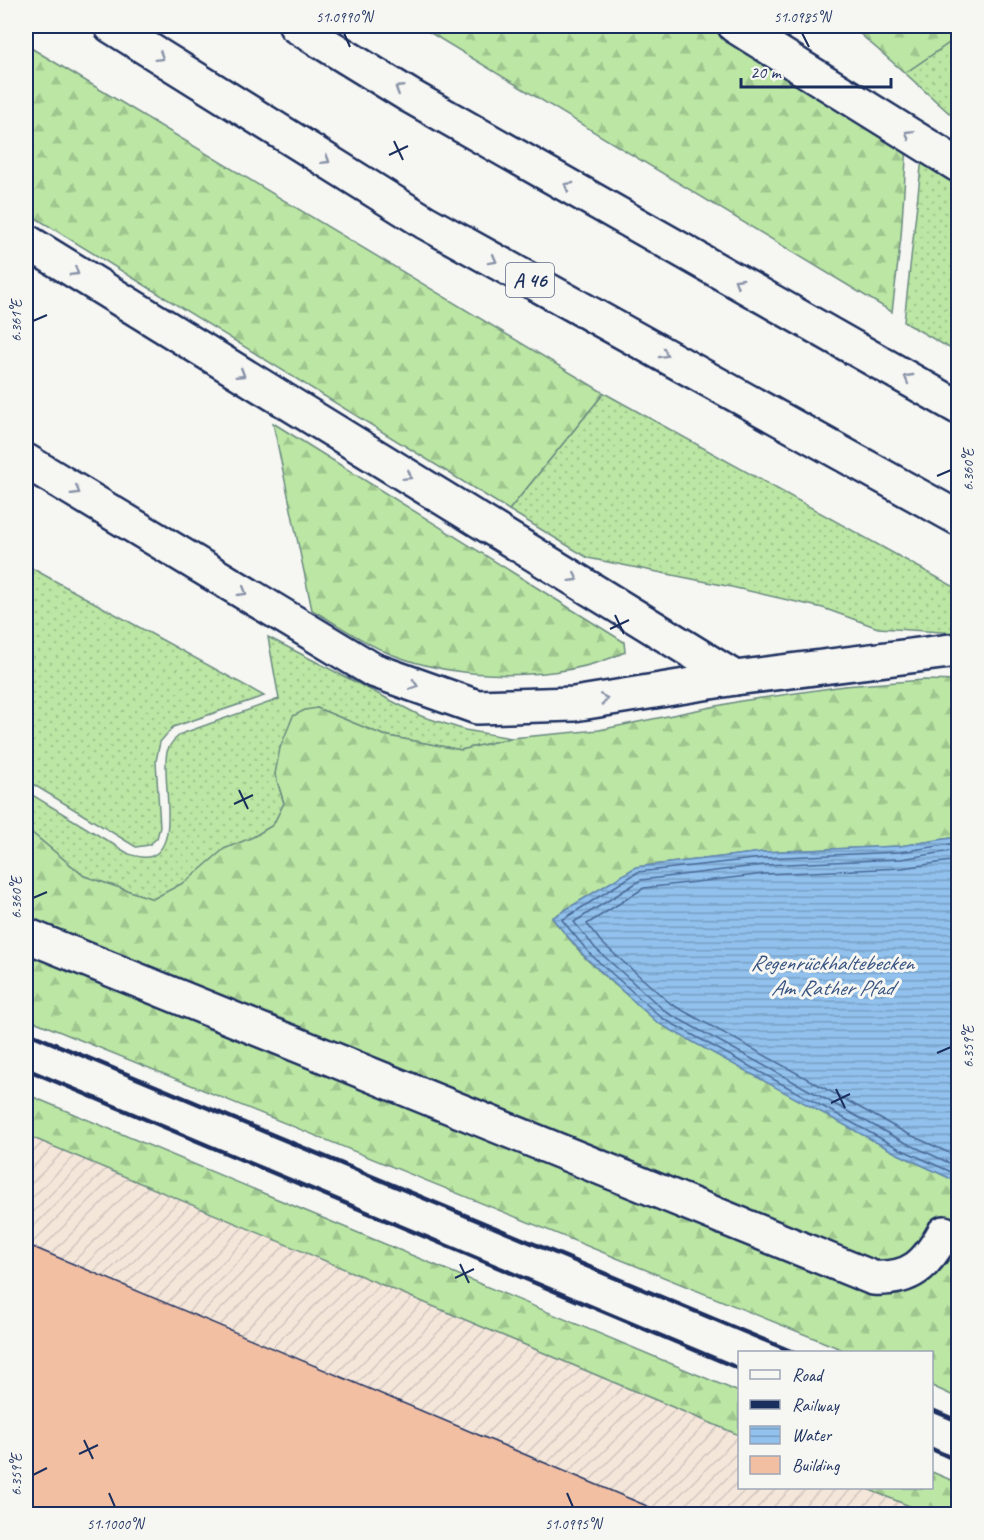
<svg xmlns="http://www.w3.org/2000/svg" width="984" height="1540" font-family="Caveat,sans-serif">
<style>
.industrial{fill:url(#industrial-furrows)}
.grass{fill:url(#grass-dots);stroke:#6b8a80;stroke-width:1.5}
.forest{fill:url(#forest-firs);stroke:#6b8a80;stroke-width:1.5}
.water{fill:url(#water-rules);stroke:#6287b3;stroke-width:1.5}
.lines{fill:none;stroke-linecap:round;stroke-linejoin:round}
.shore{stroke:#4a6997;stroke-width:1.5}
.building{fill:#f2bfa3;stroke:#1b2f5e;stroke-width:1.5}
.minor-casing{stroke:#1b2f5e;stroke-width:38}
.highway-casing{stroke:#1b2f5e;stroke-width:38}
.minor{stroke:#f6f6f2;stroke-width:33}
.highway{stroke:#f6f6f2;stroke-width:33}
.rail{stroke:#1b2f5e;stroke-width:4.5}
.oneway{stroke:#8892a8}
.ticks{fill:none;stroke:#1b2f5e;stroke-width:2}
.labels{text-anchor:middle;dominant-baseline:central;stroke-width:6;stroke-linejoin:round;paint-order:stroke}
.shield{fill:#f6f6f2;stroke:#5d6b8a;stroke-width:1.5}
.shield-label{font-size:20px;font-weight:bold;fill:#1b2f5e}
.water-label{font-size:22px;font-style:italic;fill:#385482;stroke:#f6f6f2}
.neatline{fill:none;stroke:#1b2f5e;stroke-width:2}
.ticks-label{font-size:15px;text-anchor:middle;fill:#1b2f5e}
</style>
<defs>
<pattern id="industrial-furrows" width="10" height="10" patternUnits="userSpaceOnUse" patternTransform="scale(1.5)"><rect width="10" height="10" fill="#f5e6da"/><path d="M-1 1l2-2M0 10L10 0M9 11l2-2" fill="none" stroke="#d1c6be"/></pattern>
<pattern id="grass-dots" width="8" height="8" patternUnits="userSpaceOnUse" patternTransform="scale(1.5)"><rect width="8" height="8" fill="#bbe6a3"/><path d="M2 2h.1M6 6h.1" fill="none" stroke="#a0c68f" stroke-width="1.8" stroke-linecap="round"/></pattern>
<pattern id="forest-firs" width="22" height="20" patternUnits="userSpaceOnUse" patternTransform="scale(1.5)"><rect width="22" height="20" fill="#bbe6a3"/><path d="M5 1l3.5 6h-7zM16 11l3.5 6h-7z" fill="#a0c68f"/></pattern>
<pattern id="water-rules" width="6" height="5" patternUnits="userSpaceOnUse" patternTransform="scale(1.5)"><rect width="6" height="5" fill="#91c1ec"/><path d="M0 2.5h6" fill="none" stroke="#769dc2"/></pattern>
</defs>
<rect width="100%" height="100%" fill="#f6f6f2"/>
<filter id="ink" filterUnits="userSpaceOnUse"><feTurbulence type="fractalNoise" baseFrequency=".0167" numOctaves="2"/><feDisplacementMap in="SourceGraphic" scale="12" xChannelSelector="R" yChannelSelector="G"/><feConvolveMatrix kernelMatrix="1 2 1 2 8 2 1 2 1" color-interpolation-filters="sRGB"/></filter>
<g filter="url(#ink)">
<polygon class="industrial" points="26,1135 739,1435 740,1488 865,1488 929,1514 26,1514"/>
<g class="grass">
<polygon points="952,41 958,54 958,121 905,73"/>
<polygon points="922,158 958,185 958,353 904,322"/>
<polygon points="604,393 958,589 958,633 878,628 823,608 727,586 588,558 509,510"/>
<polygon points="26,565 264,696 173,727 160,742 156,761 160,827 157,838 149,845 136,847 26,780"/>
<path d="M268,637l153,79 44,14 46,8 -50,12 -78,-15 -66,-27 -42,66 9,29 -11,22 -69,42 -17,14 -34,18 -69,-23 -58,-48v-37l103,63c7,2 15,5 23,2 29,-12 9,-79 15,-104 2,-8 8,-13 14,-18l98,-35z"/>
</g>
<g class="forest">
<polygon points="419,26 713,26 907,144 901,237 892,312"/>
<polygon points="851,26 944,26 952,41 905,73"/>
<polygon points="26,45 604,393 509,510 26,212"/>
<path d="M273,423l351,219 1,10c-66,31 -169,29 -237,1 -26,-11 -51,-29 -76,-43z"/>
<polygon points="924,680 958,681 958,837 900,846 763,852 636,867 552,918 586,959 658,1023 896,1153 958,1182 958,1398 932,1386 932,1352 848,1352 26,1018 26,828 84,876 153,899 187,881 224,849 253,837 273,825 284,803 275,774 280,748 293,716 305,710 317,708 383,735 461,750 511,738 599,730 741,701 844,686"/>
<polygon points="26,1094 739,1392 739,1435 26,1135"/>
<polygon points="932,1472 958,1483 958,1514 929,1514 865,1488 932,1488"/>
</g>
<polygon class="water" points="958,837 958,1182 896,1153 658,1023 586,958 552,918 636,867 763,852 900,846"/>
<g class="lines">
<g class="shore">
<polyline points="958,843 900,852 763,858 638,872 562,920 590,954 662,1018 898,1148 958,1175"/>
<polyline points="958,850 901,859 764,865 641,880 574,922 596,949 666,1012 902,1141 958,1167"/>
<polyline points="958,860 902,868 765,874 644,888 587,924 602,943 671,1004 906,1133 958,1157"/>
</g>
</g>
<polygon class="building" points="26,1244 666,1514 666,1515 26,1515"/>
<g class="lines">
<g class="minor-casing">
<g id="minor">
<polyline points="735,26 958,165"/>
<polyline points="26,241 735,678"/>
<polyline points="26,461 373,670 477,707 574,704 735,678 958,650"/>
<path d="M26,935l847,343c38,2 53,-13 71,-45"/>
</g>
</g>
<g class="highway-casing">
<g id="highway">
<polyline points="111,26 425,222 958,518"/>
<polyline points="296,26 410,96 958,407"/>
</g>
</g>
<use href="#minor" class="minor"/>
<use href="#highway" class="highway"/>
<g class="rail">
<polyline points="26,1032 793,1352"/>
<polyline points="26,1069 740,1369"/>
<polyline points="932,1410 958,1421"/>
<polyline points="932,1449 958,1461"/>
</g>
</g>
<defs><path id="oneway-chevron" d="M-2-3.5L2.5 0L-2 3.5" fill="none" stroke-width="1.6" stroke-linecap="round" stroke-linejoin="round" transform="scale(1.5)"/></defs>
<g class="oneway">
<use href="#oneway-chevron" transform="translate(160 57) rotate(32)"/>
<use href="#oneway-chevron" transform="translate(399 89) rotate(-148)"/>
<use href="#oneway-chevron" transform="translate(909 134) rotate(-148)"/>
<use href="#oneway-chevron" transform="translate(326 160) rotate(32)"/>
<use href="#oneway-chevron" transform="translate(568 186) rotate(-150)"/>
<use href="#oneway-chevron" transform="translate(493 260) rotate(29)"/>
<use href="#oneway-chevron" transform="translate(75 272) rotate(32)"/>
<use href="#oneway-chevron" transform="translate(738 282) rotate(-150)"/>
<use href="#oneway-chevron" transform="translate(664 354) rotate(29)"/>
<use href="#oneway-chevron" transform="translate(241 374) rotate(32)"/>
<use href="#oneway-chevron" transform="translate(908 378) rotate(-150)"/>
<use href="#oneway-chevron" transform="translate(408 476) rotate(32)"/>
<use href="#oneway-chevron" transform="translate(76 491) rotate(31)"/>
<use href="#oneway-chevron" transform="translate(574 578) rotate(32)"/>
<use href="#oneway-chevron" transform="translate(243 592) rotate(31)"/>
<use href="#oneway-chevron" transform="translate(414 685) rotate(19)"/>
<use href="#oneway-chevron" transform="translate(604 699) rotate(-9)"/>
</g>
</g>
<path class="ticks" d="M344,33l6,14M802,33l7,14M394,141l9,19M389,155l19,-9M33,321l14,-6M937,476l14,-6M615,615l9,19M610,629l19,-9M239,790l9,19M234,804l19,-9M33,898l14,-6M937,1053l14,-6M836,1089l9,19M831,1103l19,-9M460,1264l9,19M455,1278l19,-9M84,1440l9,19M79,1454l19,-9M33,1475l14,-7M109,1493l6,14M567,1493l6,14"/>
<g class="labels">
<rect class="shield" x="506" y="263" width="48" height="34" rx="4.5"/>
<g class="shield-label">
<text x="530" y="280">A 46</text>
</g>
<g class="water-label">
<text x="832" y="963">Regenrückhaltebecken<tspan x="832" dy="25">Am Rather Pfad</tspan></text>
</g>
</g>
<rect width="984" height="1540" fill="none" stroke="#f6f6f2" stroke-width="66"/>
<rect x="738" y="1351" width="195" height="138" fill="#f6f6f2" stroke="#9ea6b7" stroke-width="1.5"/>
<rect x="750" y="1370" width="30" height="9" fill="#f6f6f2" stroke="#9ea6b7" stroke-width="1.5"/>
<text x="792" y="1381" font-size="18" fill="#1b2f5e">Road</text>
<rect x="750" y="1400" width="30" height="9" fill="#1b2f5e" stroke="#9ea6b7" stroke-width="1.5"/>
<text x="792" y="1411" font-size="18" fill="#1b2f5e">Railway</text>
<rect x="750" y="1426" width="30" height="18" fill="url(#water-rules)" stroke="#9ea6b7" stroke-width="1.5"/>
<text x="792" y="1441" font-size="18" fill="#1b2f5e">Water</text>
<rect x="750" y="1456" width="30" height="18" fill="#f2bfa3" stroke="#9ea6b7" stroke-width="1.5"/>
<text x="792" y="1471" font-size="18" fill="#1b2f5e">Building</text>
<path d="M741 78v9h150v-9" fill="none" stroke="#1b2f5e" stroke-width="3"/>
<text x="750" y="78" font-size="18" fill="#1b2f5e" stroke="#f6f6f2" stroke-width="4.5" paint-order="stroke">20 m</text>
<rect x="33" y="33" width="918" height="1474" class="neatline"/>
<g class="ticks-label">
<text x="344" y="22">51.0990°N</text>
<text x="802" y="22">51.0985°N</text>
<text transform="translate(16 321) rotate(-90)" y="5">6.361°E</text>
<text transform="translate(968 470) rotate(-90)" y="5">6.360°E</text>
<text transform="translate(16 898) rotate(-90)" y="5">6.360°E</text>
<text transform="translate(968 1047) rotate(-90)" y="5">6.359°E</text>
<text transform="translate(16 1475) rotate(-90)" y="5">6.359°E</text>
<text x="115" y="1529">51.1000°N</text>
<text x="573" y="1529">51.0995°N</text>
</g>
</svg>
